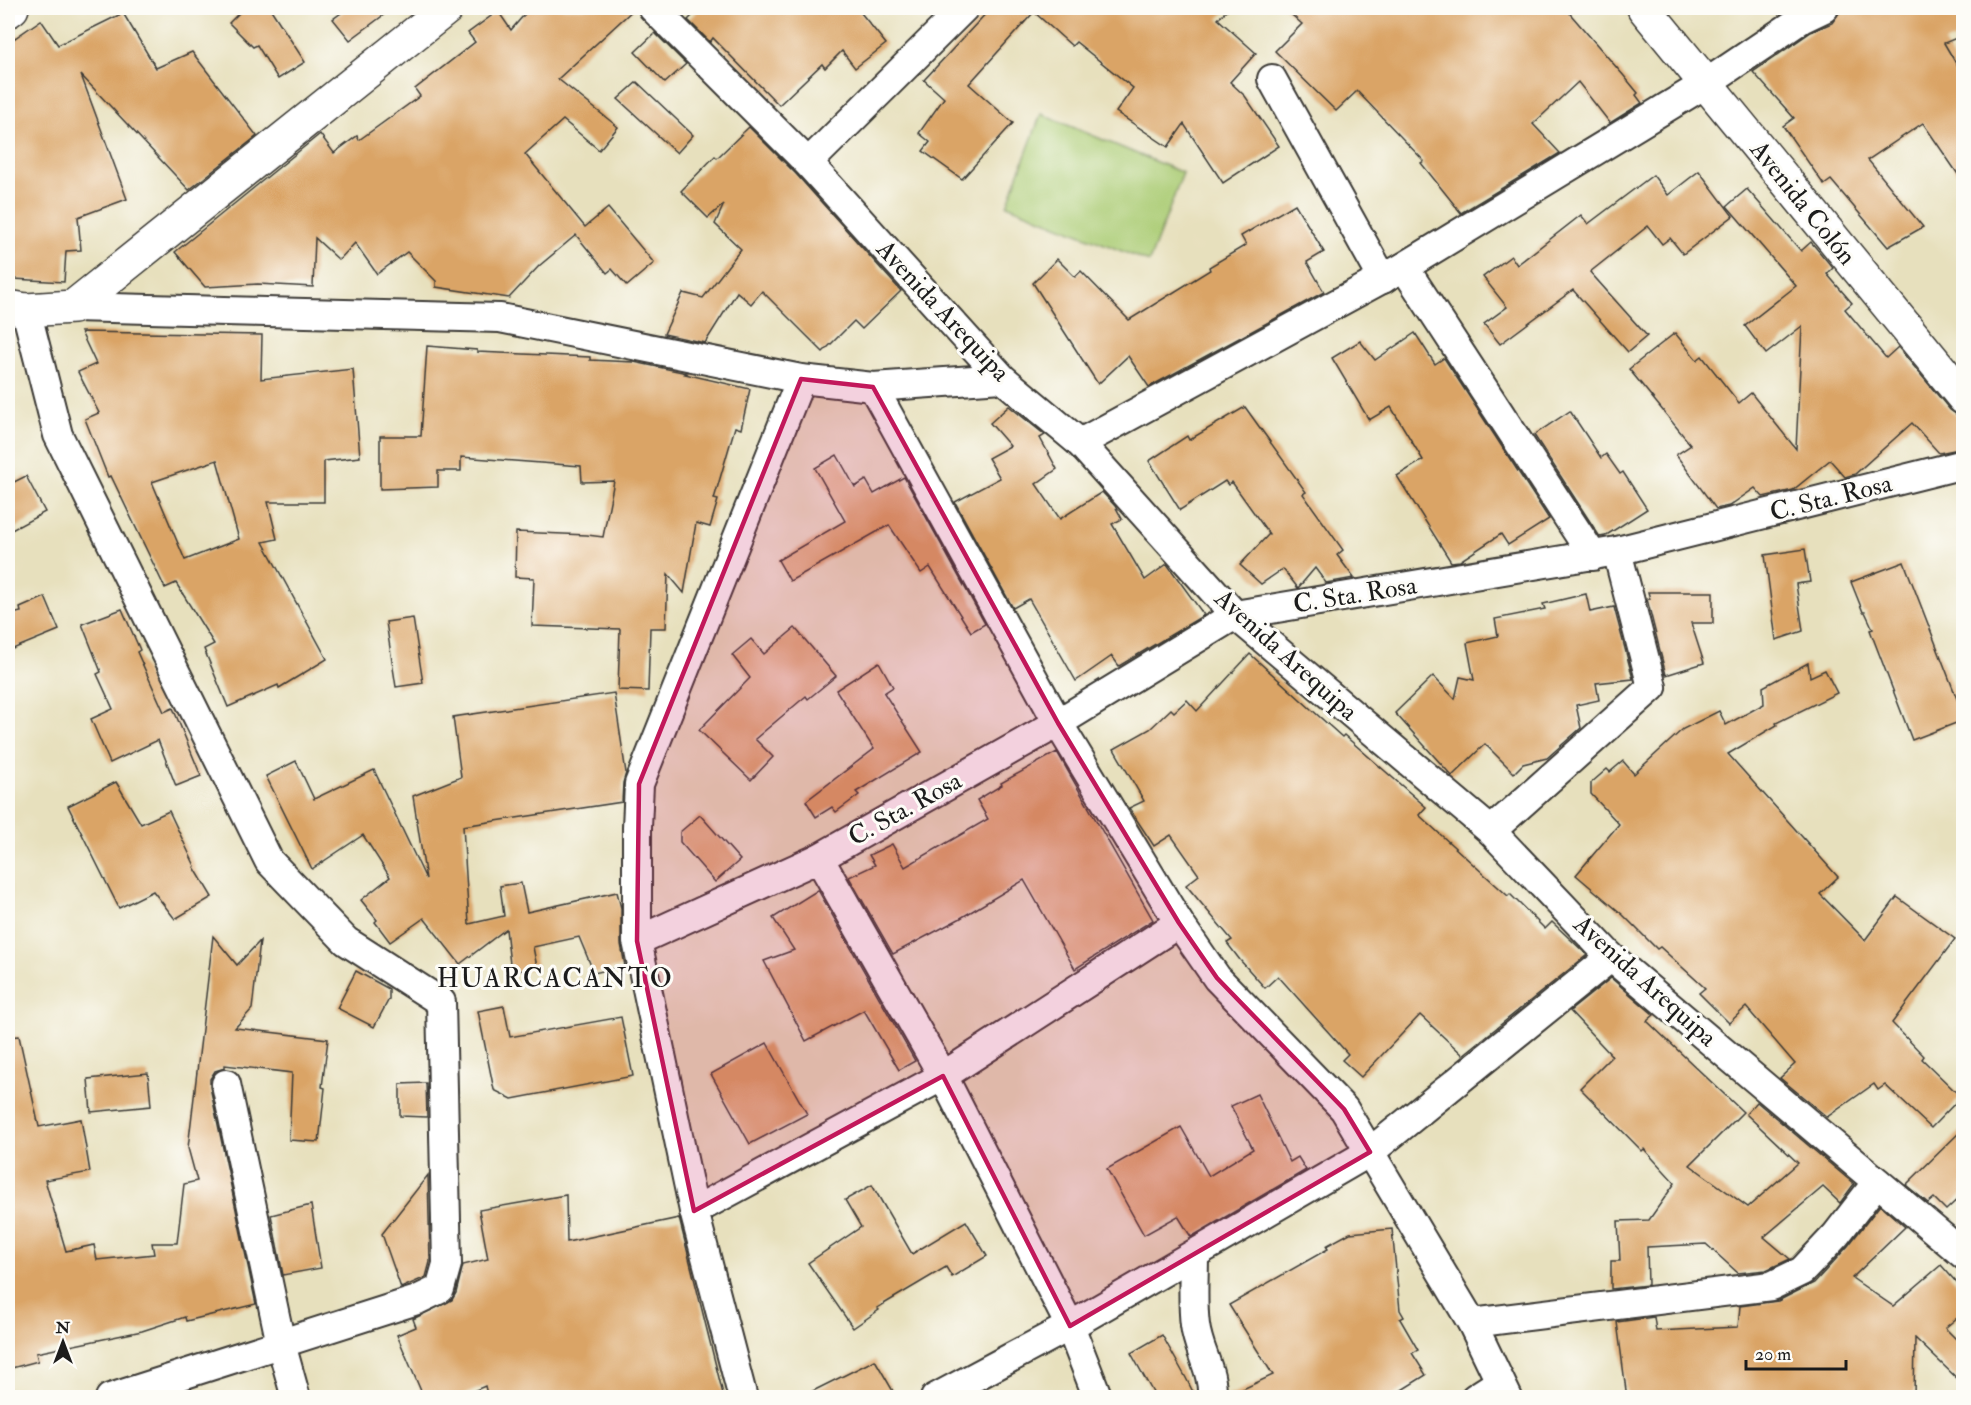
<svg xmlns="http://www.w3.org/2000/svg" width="1971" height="1405" font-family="'IM FELL Double Pica',serif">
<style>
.park{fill:#abcc74;stroke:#647448;stroke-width:1.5}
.building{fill:#daa466;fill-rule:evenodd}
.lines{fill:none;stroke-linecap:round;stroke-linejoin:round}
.street-casing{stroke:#3a3934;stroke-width:32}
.secondary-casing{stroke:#3a3934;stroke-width:36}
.primary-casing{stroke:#3a3934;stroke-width:36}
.street{stroke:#fff;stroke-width:28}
.secondary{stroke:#fff;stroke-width:33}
.primary{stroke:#fff;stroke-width:33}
.marked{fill:#c2185b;fill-opacity:0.2;stroke:#c2185b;stroke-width:4.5;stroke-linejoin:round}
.labels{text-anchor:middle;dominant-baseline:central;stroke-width:6;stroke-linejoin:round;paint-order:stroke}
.street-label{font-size:26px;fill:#1c1c1c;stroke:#fdfcf7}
.neighbourhood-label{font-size:27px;letter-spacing:1.5px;fill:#1c1c1c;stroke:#fdfcf7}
</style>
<rect width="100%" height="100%" fill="#fdfcf7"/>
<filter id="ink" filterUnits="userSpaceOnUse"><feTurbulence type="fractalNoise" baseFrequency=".0167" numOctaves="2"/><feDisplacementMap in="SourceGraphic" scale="12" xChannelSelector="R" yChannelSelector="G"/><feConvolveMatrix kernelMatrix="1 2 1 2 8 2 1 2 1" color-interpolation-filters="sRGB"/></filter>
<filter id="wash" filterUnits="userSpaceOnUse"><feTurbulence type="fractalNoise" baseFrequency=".008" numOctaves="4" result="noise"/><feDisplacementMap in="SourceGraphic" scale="24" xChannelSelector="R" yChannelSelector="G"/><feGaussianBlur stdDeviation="1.35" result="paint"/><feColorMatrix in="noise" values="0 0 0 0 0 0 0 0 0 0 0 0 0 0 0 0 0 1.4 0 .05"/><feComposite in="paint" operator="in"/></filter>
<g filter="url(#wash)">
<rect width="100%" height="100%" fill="#e7e0bd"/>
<polygon class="park" points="1041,114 1183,173 1149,262 1007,205"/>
<g id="blocks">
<g class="building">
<polygon points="244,8 270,8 305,62 278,79 257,45 253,47 229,23"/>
<polygon points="348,8 393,8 350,40 333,19"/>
<polygon points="530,8 635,8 558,79 618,127 599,150 563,120 525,154 585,227 608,208 654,263 627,286 612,269 607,273 576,235 539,266 509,298 436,287 436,281 407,252 377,274 355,243 339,260 315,238 313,287 258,284 205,287 175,252 320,134 334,153 357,136 359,140 420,96 415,89 475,42 468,33 498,11 511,30"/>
<polygon points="700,8 857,8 886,44 855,68 842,51 825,68 822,64 779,105 713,38 710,42 688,20"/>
<polygon points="991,8 1229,8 1218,19 1256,53 1230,82 1245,96 1279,146 1223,183 1184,124 1168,147 1116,112 1133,88 1076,42 1072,46 1034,12 969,84 1013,123 962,179 923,151 930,142 919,133 944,98 924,80"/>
<polygon points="1284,8 1565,8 1624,76 1638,93 1636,95 1642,103 1610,123 1578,82 1533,124 1560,153 1461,213 1421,163 1424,161 1357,91 1336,111 1275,51 1302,24"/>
<polygon points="1849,8 1958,8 1964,22 1964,35 1944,43 1964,77 1964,183 1923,123 1868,160 1923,227 1888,247 1831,180 1824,185 1783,126 1794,118 1753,72 1811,32 1832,23 1839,13"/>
<polygon points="123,13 156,68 192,52 257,136 189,190 81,75 127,199 78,217 81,250 66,251 64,282 14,279 14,254 8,227 8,43 41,20 58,45"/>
<polygon points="655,33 686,64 665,83 635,52"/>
<polygon points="637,82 693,135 677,153 618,99"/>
<polygon points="749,127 796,174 901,291 862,329 854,321 823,352 762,291 751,304 737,292 705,343 664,334 683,293 703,298 741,249 715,224 724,204 708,218 681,191 715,156 717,158"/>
<polygon points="1699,171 1733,216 1683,254 1670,238 1662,244 1648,226 1590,272 1647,336 1628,352 1573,290 1500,344 1484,324 1507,307 1483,277 1511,256 1517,265 1581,215 1588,224 1653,175 1668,195"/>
<polygon points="1747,189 1801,251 1811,242 1833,268 1827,274 1852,303 1845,309 1886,358 1898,347 1950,410 1964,420 1964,448 1939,453 1912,423 1855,474 1845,477 1830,460 1793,490 1763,497 1755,488 1729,506 1716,509 1676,455 1691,445 1629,369 1675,333 1697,360 1702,356 1739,403 1751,393 1796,449 1802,326 1766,354 1745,326 1796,286 1727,206"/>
<polygon points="1295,204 1324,252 1307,262 1324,292 1149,387 1128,356 1098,384 1033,283 1057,259 1075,277 1081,271 1129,320 1210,270 1209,267 1246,245 1241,236"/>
<path d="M81,332l181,3 -1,44 92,-10 7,88 -36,4v41h-56l9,37 -14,3 64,117 -48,29 -1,-3 -50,22 -24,-58 10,-5 -38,-61 -11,5 -54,-112 -3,1 -23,-58 14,-6 -21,-41 18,-8zM217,460l22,79 -54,21 -33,-78z"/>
<polygon points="1415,333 1435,364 1444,358 1549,519 1508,545 1501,534 1460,561 1451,562 1397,476 1423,460 1391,407 1369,420 1332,358 1360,341 1375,360"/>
<polygon points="427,346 477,350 477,352 590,357 590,360 634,362 687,373 685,374 750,389 741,429 735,427 714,499 718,500 710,527 696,523 684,593 668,574 666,628 650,628 648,691 618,690 620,629 532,626 534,578 515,577 516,532 587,535 603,537 614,481 582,482 581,466 461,457 461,471 438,471 438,487 380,489 380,436 421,436"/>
<polygon points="1009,406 1045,435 1040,438 1057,469 1036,484 1060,519 1102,492 1115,506 1122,519 1112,524 1145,580 1167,564 1204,615 1119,666 1112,656 1076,681 1029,599 1013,608 955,502 1000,478 988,458 1010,446 990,423"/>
<polygon points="1245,407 1306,492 1303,494 1343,550 1337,555 1354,578 1326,583 1315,568 1298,588 1283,569 1261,584 1240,565 1269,534 1232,482 1228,485 1225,481 1180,510 1149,461 1187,436 1189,440"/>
<polygon points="1570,411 1601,458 1606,454 1620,474 1623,472 1647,509 1605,536 1600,537 1534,435"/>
<polygon points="837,455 855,487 866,480 874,494 904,477 985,624 971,632 930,567 921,573 889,525 790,581 778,560 845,521 815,468"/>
<polygon points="26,476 45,512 8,532 8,485"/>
<polygon points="1805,549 1810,582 1796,584 1803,631 1776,640 1765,555"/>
<polygon points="1904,562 1964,717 1964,720 1912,740 1870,630 1873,629 1865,612 1863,612 1851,582"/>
<polygon points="1648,592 1713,592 1713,623 1691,623 1704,663 1666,675 1647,599 1650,599"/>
<polygon points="1586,594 1590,612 1614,607 1633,679 1596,683 1599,700 1576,705 1581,728 1547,758 1523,764 1514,773 1485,744 1452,776 1395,713 1433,676 1455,699 1460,677 1474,680 1467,643 1498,636 1495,619 1545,609 1543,604"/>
<polygon points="45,597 59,630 8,651 8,615 21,612 20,608"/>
<polygon points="122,609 140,650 137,652 164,712 173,708 201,776 176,786 158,740 110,763 91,719 113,709 97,674 101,672 82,624"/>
<polygon points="413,618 423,683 396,687 386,622"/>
<polygon points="795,628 836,676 808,699 806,696 755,739 773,757 751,780 699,730 750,678 732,655 751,639 764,654"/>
<polygon points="1250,654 1342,737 1344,735 1426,807 1419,815 1508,896 1510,894 1545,929 1552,922 1587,955 1463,1055 1420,1015 1361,1077 1342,1060 1348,1054 1278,976 1265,988 1240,960 1227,943 1232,940 1186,885 1199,875 1171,835 1154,846 1129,808 1144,801 1114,749 1150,729 1171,709 1174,712 1187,700 1197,711"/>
<polygon points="879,662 893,687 884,693 922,752 856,792 859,795 836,812 832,807 816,817 806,801 874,749 836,690"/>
<polygon points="1808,663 1810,677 1825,670 1837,693 1776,723 1777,725 1728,754 1838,877 1820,894 1865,940 1897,897 1955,939 1892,1023 1924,1056 1922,1059 1961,1097 1931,1128 1885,1085 1878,1090 1874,1084 1827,1117 1780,1078 1795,1064 1746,1007 1729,1023 1699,993 1705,988 1660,947 1657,949 1623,915 1576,875 1619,824 1591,794 1591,783 1607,769 1610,772 1623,761 1634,774 1683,729 1719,711 1726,725 1764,704 1763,687"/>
<polygon points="614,693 626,773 623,783 622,802 463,826 469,924 504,916 500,886 521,883 527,912 617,892 621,908 621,944 625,966 594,973 579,937 533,947 537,967 511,973 506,929 460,964 424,918 390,942 375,922 377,920 361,900 390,877 363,835 312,869 266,776 296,761 314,799 374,770 426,879 413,796 461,777 453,717"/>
<polygon points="1057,752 1153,920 1075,969 1024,880 959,919 893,954 849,877 875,865 869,855 892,844 905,867 988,819 977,800 1002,785 1001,783"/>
<polygon points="116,782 141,824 169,811 195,866 194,867 212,897 175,919 153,891 119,908 68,806"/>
<polygon points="700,815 740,860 715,882 680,842 680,832"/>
<polygon points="818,890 915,1061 899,1070 864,1010 806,1041 764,961 794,950 773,918"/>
<polygon points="213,936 237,965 260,941 252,1009 235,1028 328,1039 322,1087 325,1088 319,1142 289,1140 292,1073 225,1065 225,1068 215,1071 210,1079 210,1087 256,1304 186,1321 185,1317 142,1331 36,1353 38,1361 8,1369 8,1037 19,1036 39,1127 81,1119 90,1172 45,1180 66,1251 94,1245 97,1260 154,1254 152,1243 177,1243 184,1184 197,1181 188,1148"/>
<polygon points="356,971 389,989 389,999 374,1027 337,1008"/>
<polygon points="1611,978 1654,1015 1647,1021 1743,1112 1690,1165 1748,1207 1798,1163 1746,1114 1757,1102 1854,1184 1840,1203 1823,1187 1764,1237 1790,1259 1766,1270 1738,1273 1706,1244 1647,1247 1648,1285 1611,1289 1611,1261 1620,1261 1618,1221 1649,1220 1675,1183 1644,1149 1642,1151 1580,1088 1612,1056 1570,1011"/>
<polygon points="504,1006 510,1037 621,1017 633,1076 512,1099 494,1090 478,1011"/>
<polygon points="767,1043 807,1114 750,1144 711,1074"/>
<polygon points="148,1073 151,1106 91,1112 88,1079"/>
<polygon points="426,1083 427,1117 400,1116 400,1084"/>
<polygon points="1257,1094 1290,1162 1298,1157 1306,1170 1191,1237 1178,1216 1144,1235 1107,1169 1181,1127 1209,1176 1253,1149 1231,1106"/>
<polygon points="1964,1128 1964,1193 1946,1210 1934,1198 1928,1203 1906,1185"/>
<polygon points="428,1175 430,1262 426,1277 401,1288 382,1234"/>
<polygon points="872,1185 912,1254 966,1221 987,1256 952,1277 946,1267 877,1308 879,1310 853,1328 808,1263 861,1227 845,1200"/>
<polygon points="566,1195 567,1242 679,1218 724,1398 488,1398 485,1386 457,1398 424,1398 397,1335 416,1327 413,1319 452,1300 456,1293 463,1265 488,1259 479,1210"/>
<polygon points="311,1205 321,1268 283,1275 271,1215"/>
<polygon points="1880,1205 1905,1227 1852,1278 1893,1306 1941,1265 1964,1291 1964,1312 1945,1328 1964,1347 1964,1385 1915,1338 1914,1398 1627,1398 1617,1322 1654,1317 1656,1331 1738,1327 1740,1306 1778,1301 1814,1283 1848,1246"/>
<polygon points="1392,1229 1400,1310 1404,1317 1400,1319 1418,1350 1412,1353 1426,1375 1389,1398 1228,1398 1228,1396 1273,1375 1229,1305 1328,1249 1326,1246 1350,1233"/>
<polygon points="1162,1335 1186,1378 1196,1398 1156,1398 1131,1353"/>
<polygon points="875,1360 897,1398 799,1398"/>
</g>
</g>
</g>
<g filter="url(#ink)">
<use href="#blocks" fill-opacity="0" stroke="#3a3934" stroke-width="1.5"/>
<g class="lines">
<g class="street-casing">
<g id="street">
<polyline points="653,8 808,163 1002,378 1080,443 1235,615 1491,831 1611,957 1964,1255"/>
<polyline points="1272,79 1383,279"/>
<polyline points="808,163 964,8"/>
<polyline points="1404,267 1593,556"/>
<polyline points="73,307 500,318 801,379 873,387 1002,378"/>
<polyline points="26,310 58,435 269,861 346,941 441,1002 447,1264 440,1289 417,1300 110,1398"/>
<polyline points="873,387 1058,723 1179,923 1217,978 1344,1109 1472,1323 1508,1398"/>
<polyline points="1080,443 1404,267 1705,84 1803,18 1824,8"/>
<polyline points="1491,831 1652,687 1617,551"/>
<polyline points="819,858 943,1076 1070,1326 1098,1398"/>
<polyline points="637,941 819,858 1058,723 1235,615 1617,551 1964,464"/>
<polyline points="226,1084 281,1344 296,1398"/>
<polyline points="694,1211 943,1076 1179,923"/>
<path d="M1194,1255c0,23 -2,47 1,70 3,26 19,46 17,73"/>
<polyline points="1472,1323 1771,1286 1802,1271 1836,1235 1877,1182"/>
<polyline points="743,1398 694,1211 637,941 637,827 639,784 801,379"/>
<polyline points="935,1398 1070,1326 1370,1152 1611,957"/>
<polyline points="1475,1398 1500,1382"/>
</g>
</g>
<g class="secondary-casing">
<polyline id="secondary" points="8,11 12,8"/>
</g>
<g class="primary-casing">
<g id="primary">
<polyline points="1644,8 1964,398"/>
<polyline points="8,307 26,310 73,307 447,8"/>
</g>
</g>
<use href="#street" class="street"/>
<use href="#secondary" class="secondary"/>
<use href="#primary" class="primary"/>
</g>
</g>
<path class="marked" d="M801,379l72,8 185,336 121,200 38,55 127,131 26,43 -300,174 -127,-250 -249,135 -57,-270 2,-157z"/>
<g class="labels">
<g class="street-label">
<text transform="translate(1803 203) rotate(51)">Avenida Colón</text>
<text transform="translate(943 311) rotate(47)">Avenida Arequipa</text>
<text transform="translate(1831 498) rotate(-14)">C. Sta. Rosa</text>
<text transform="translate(1355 595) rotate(-9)">C. Sta. Rosa</text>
<text transform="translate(1286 655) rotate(42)">Avenida Arequipa</text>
<text transform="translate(905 809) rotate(-29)">C. Sta. Rosa</text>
<text transform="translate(1645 981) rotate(42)">Avenida Arequipa</text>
</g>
<g class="neighbourhood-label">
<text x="555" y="978">HUARCACANTO</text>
</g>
</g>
<rect width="1971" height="1405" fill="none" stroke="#fdfcf7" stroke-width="30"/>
<g transform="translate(63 1342)" stroke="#fdfcf7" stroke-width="4.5" paint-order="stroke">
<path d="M0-4.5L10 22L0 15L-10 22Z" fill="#1c1c1c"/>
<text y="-9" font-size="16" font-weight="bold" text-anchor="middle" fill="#1c1c1c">N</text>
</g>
<path d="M1746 1360v9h100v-9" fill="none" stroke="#1c1c1c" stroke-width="3"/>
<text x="1755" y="1360" font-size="18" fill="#1c1c1c" stroke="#fdfcf7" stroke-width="4.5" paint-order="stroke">20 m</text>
</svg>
